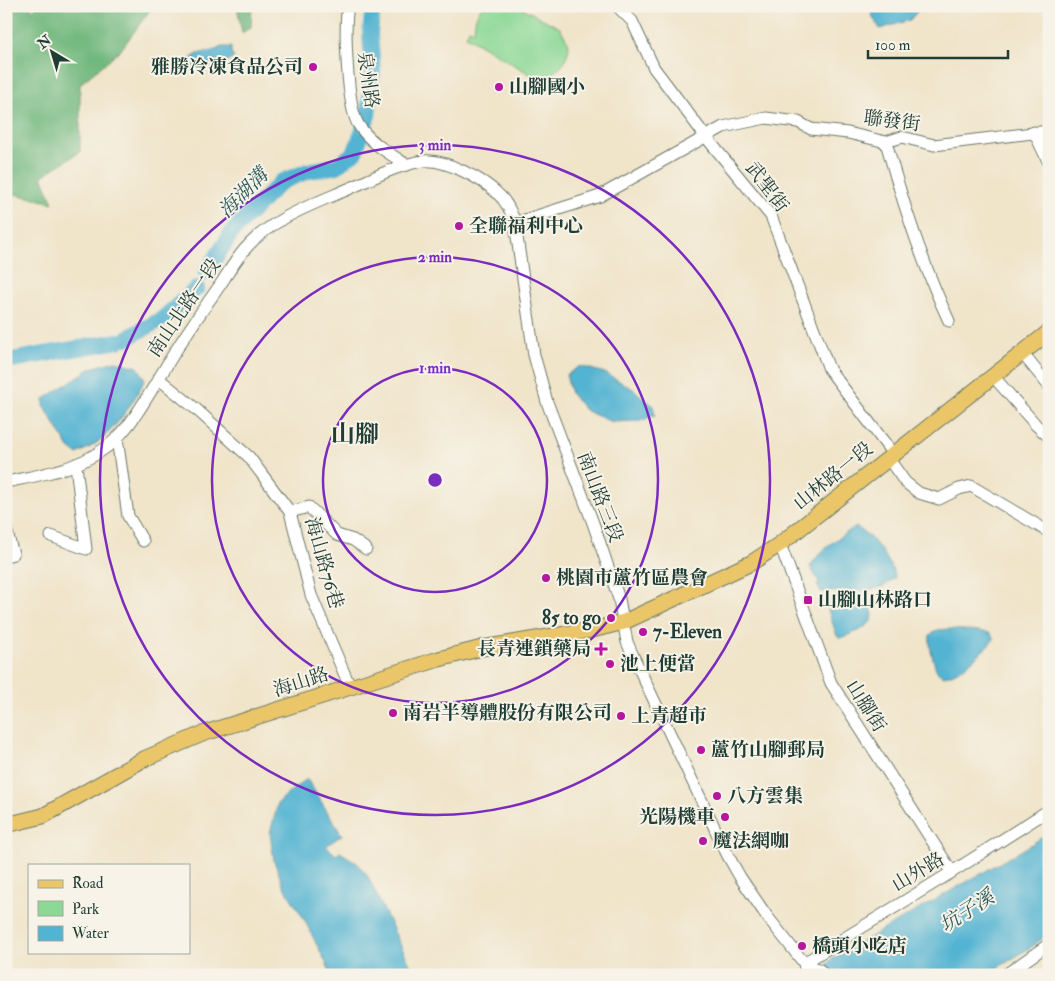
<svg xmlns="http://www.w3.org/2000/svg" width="1055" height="981" font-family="'IM FELL Double Pica','Noto Serif TC',serif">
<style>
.green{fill:#8cd895;stroke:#568a64}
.forest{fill:#71b87e;stroke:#487a59}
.water{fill:#53b3d2;stroke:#397883}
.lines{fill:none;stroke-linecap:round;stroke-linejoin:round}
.river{stroke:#53b3d2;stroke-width:16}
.minor-casing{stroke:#687768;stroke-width:13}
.major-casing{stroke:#687768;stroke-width:17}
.minor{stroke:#fff;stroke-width:11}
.major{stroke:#eac669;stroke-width:15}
.ring{fill:none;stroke:#7b2cbf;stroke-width:2.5}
.poi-dot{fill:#b5179e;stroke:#f7f3e8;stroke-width:2}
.labels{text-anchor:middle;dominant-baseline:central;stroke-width:4;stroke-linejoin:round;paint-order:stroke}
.poi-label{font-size:19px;font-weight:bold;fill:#1f3d34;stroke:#f7f3e8;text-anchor:start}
.street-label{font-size:19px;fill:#1f3d34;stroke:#f7f3e8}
.water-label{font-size:20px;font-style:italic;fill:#2c5a5c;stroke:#f7f3e8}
.district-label{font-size:24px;font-weight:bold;fill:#1f3d34;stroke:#f7f3e8}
.centre{fill:#7b2cbf;stroke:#f7f3e8;stroke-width:2.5}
.ring-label{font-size:15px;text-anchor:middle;font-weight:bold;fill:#7b2cbf;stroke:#f7f3e8;stroke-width:4;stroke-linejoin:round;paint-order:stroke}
</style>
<rect width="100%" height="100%" fill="#f7f3e8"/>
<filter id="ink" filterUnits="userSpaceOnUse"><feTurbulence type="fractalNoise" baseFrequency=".02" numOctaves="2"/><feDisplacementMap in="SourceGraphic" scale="10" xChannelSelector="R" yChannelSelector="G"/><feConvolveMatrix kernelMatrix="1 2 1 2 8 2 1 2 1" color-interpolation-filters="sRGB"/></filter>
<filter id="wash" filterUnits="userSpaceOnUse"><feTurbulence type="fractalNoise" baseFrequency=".0096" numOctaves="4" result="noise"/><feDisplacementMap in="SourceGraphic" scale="20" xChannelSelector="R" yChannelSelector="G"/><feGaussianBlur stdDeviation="1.12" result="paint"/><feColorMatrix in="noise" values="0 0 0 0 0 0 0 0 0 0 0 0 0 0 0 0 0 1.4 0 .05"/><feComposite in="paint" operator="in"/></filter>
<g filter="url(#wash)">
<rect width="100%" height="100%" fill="#f0e4c9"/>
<path class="green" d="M483,6h35l42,22 8,14 1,7 -2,6 -5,11 -11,8 -7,2 7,5 -3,4 -82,-49 3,-7 5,2c1,-10 1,-17 9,-25z"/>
<g class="forest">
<polygon points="6,6 31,6 31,11 37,6 153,6 120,51 80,84 80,152 42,176 53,203 6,192"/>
<polygon points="237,6 252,6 251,27 242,33"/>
</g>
<g class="water">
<polygon points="878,6 922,6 910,20 880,29 871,14"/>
<path d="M222,47h9v5l3,6c-14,8 -26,10 -42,10l-4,-5c9,-15 21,-8 34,-16z"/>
<path d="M115,361l23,6 7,12c-11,23 -27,47 -47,63 -6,5 -14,8 -21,12l-8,-6 -25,-42v-7l47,-31z"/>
<polygon points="580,366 605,373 633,389 653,406 655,415 640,421 612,422 586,411 571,394 566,375"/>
<path d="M856,527c16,8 35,33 39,51l-11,8 -15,4 -48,2 -4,-7 3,-2 -10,-16c10,-17 28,-30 46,-40z"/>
<path d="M858,597c6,2 9,5 12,10 12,18 -18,27 -30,31l-3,-2 -9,-26 4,-3 1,-3 5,-4 9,1z"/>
<path d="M949,629l30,2 11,2 4,6c-7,9 -41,42 -53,36 -4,-2 -6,-8 -7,-13 -3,-9 -5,-18 -4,-27l7,-5z"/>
<polygon points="307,779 342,835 326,846 336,855 340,852 356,862 367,875 415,975 332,975 304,919 284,887 274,861 270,833 278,803 293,789"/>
<polygon points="1049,832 1049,933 1033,946 986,975 817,975 832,959 1029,846"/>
</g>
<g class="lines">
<g class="river">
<polyline points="206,273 232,232 281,182 308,171 337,166 355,152 368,115 373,71 370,34 373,6"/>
<polyline points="127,338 162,319 197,288"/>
<polyline points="6,361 118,341"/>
</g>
</g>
</g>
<g filter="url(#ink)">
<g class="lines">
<g class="minor-casing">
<g id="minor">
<path d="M348,6c-4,21 -1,100 10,118 11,18 32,30 49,41"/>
<polyline points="617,6 632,21 654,68 706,137 771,216 829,369 893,454"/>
<polyline points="1034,132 1049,163"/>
<path d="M886,142c17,62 36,121 63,179"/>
<polyline points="515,223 600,196 723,127 766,118 798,122 811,129 848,133 886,142 902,137 934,145 1049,131"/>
<polyline points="1022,353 1049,386"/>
<polyline points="993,376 1036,425 1049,437"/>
<polyline points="159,379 196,409 249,457 290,512 311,595 350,687"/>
<polyline points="117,438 128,516 143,541"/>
<polyline points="888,458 905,482 919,493 939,499 959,489 971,486 1049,532"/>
<path d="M6,482c39,-8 81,-14 111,-44 18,-18 33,-46 47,-68 16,-28 35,-55 54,-82 9,-13 17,-28 28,-40 27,-31 71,-45 107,-61 22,-10 46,-23 71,-26 21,-2 59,18 74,33 9,8 13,18 17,29l19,132 13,47 46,121 26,76 8,43 7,16 93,196 13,23 26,38 38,48 2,12"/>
<polyline points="290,512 309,507 337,535 353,540 366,549"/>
<polyline points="6,529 13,554 6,556"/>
<polyline points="51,536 86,549 76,465"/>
<polyline points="780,544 831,683 952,872"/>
<polyline points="804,963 952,872 1049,810"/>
<polyline points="804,963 820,970 824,975"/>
<polyline points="1005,975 1049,944"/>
</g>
</g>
<g class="major-casing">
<polyline id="major" points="6,825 43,816 144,759 202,734 439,659 482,648 596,629 624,622 751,563 780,544 1049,332"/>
</g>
<use href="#minor" class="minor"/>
<use href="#major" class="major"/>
</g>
</g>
<g class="ring">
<circle cx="435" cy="480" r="112"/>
<circle cx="435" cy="480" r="223"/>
<circle cx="435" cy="480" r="335"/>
</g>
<g class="poi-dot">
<circle cx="313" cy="67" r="5"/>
<circle cx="499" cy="87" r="5"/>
<circle cx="459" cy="226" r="5"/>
<circle cx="546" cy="578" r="5"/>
<rect x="803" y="595" width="10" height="10" rx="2.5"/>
<circle cx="611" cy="618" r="5"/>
<circle cx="643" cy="632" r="5"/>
<path d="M598.5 641.5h5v5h5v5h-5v5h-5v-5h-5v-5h5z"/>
<circle cx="610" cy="664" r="5"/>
<circle cx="393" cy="713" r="5"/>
<circle cx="621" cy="716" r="5"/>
<circle cx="701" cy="750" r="5"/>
<circle cx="717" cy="796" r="5"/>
<circle cx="725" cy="817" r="5"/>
<circle cx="703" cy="841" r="5"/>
<circle cx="802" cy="946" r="5"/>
</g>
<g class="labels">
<g class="poi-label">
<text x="303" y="67" text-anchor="end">雅勝冷凍食品公司</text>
<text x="509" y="87">山腳國小</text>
<text x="469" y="226">全聯福利中心</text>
<text x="556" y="578">桃園市蘆竹區農會</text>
<text x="818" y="600">山腳山林路口</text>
<text x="601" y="618" text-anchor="end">85 to go</text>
<text x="653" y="632">7-Eleven</text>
<text x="591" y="649" text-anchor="end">長青連鎖藥局</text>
<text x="620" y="664">池上便當</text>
<text x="403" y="713">南岩半導體股份有限公司</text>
<text x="631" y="716">上青超市</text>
<text x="711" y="750">蘆竹山腳郵局</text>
<text x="727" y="796">八方雲集</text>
<text x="715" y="817" text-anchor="end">光陽機車</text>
<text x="713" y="841">魔法網咖</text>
<text x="812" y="946">橋頭小吃店</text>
</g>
<g class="street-label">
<text transform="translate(368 80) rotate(82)">泉州路</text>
<text transform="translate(892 121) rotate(7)">聯發街</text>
<text transform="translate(767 187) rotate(53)">武聖街</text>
<text transform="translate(184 308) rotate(-56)">南山北路一段</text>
<text transform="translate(833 476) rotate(-39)">山林路一段</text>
<text transform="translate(600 497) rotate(69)">南山路三段</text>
<text transform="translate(324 563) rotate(74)">海山路76巷</text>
<text transform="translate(301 682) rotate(-18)">海山路</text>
<text transform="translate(866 706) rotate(58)">山腳街</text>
<text transform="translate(918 872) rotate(-31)">山外路</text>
</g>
<g class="water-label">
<text transform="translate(243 193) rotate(-45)">海湖溝</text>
<text transform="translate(967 911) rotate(-33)">坑子溪</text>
</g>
<g class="district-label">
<text x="355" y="434">山腳</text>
</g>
</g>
<circle cx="435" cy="480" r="8" class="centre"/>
<g class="ring-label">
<text x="435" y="150">3 min</text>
<text x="435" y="262">2 min</text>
<text x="435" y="373">1 min</text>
</g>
<rect width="1055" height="981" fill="none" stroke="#f7f3e8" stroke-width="25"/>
<rect x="28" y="864" width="162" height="90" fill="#f7f3e8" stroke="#a1aaa0"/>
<rect x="38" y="880" width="25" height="8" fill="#eac669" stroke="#a1aaa0"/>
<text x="72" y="888" font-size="15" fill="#1f3d34">Road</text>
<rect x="38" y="901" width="25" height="15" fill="#8cd895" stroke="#a1aaa0"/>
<text x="72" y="914" font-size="15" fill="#1f3d34">Park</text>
<rect x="38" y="926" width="25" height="15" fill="#53b3d2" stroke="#a1aaa0"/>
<text x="72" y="938" font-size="15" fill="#1f3d34">Water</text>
<g transform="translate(52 52) rotate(322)" stroke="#f7f3e8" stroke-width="4" paint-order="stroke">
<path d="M0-4L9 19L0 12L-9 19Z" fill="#1f3d34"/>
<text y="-8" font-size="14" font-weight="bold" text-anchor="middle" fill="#1f3d34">N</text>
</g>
<path d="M868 50v8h140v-8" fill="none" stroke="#1f3d34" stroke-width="2.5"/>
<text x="875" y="50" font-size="15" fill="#1f3d34" stroke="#f7f3e8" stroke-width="4" paint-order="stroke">100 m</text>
</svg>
